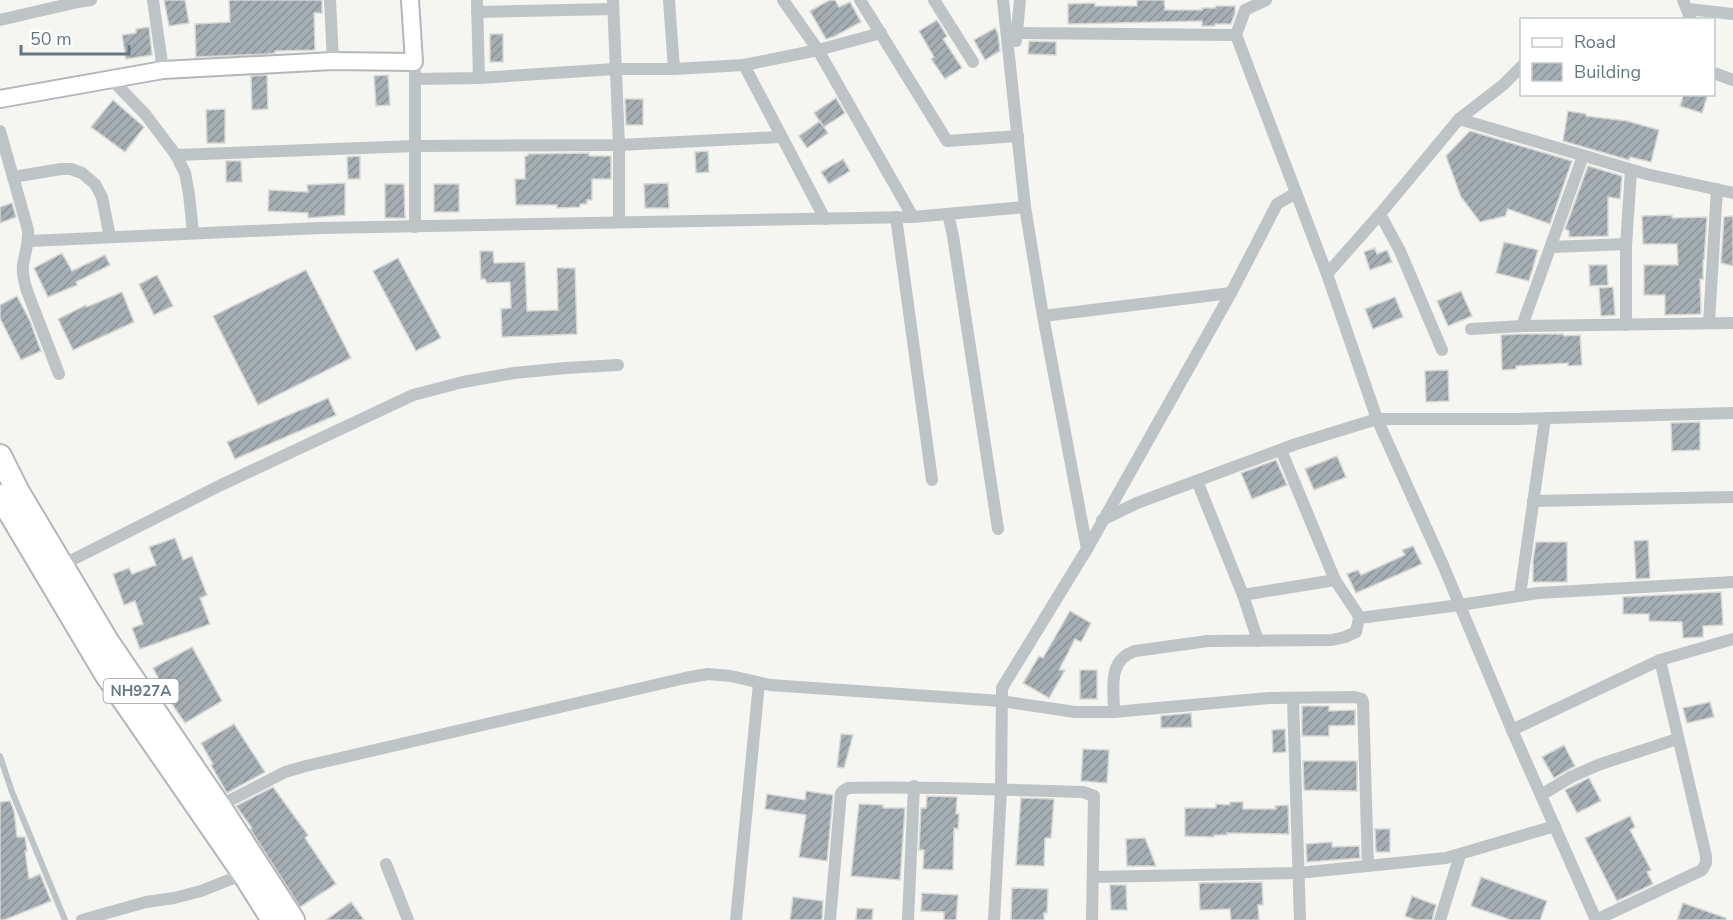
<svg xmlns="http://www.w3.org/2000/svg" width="1733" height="920" font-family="'Nunito Sans',sans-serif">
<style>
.building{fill:url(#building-hatch);stroke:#d7d7d4;stroke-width:1.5}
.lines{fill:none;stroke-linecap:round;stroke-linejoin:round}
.secondary-casing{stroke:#b1b7bb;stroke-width:20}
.highway-casing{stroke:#b2b6b9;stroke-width:26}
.lane{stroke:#bec3c6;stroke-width:6}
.street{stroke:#bec3c6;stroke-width:12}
.secondary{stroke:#fff;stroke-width:16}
.highway{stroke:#fff;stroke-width:22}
.labels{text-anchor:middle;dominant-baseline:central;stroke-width:6;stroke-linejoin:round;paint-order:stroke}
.shield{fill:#fff;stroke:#92a0a8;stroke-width:1.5}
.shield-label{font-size:15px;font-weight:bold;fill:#647783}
</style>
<defs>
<pattern id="building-hatch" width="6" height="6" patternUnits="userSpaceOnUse" patternTransform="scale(1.5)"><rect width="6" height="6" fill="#a5aeb3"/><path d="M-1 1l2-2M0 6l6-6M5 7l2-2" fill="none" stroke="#8a9297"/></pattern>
</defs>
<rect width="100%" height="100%" fill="#f5f5f2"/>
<g class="building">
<polygon points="164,0 185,0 189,23 169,26"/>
<polygon points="229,0 322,0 322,13 314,13 315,50 275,51 275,53 267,54 196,57 195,24 230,22"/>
<polygon points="830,0 835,0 839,7 850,2 861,22 833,37 826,39 810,11"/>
<polygon points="1137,0 1164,0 1165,10 1202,10 1202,8 1216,8 1216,6 1235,6 1235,13 1231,24 1215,24 1215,26 1202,26 1202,21 1068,24 1068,4 1095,3 1095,6 1137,6"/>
<polygon points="937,20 947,36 943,39 962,68 945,79 931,59 934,57 919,31"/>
<polygon points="149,27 152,55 126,59 122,35 136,33 136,29"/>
<polygon points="995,28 998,34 1000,51 985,60 974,40"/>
<rect x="490" y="34" width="13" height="28"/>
<polygon points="1029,41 1056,42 1056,55 1028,54"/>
<polygon points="267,75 268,109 252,110 251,76"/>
<polygon points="388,75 390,105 376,106 374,76"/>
<polygon points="1684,94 1708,94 1702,113 1680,106"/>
<polygon points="836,98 845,113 824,127 828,133 807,148 799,136 820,121 823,126 814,113"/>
<polygon points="625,99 643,99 643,125 626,125"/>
<polygon points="113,100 144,127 125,152 91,127"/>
<polygon points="225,109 225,143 207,143 206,110"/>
<polygon points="1568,111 1586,114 1586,116 1627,121 1659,130 1651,162 1630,157 1629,160 1563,141"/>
<polygon points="1470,131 1572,161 1550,224 1508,209 1505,216 1480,222 1461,197 1446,156"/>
<polygon points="708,151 709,172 696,173 695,152"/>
<polygon points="589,153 589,156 611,156 611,179 592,179 592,200 587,200 587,204 580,204 580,207 557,208 557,205 516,205 515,179 525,179 525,156 528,156 528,154"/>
<polygon points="360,156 360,179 348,179 347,157"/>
<polygon points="843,159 850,171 829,184 821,172"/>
<polygon points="226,161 241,161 242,182 226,182"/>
<polygon points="1588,166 1622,176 1620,199 1608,197 1608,236 1569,237 1569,231 1565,229"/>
<polygon points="345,183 345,215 308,218 308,213 268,211 269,190 308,192 307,185"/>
<polygon points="668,183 669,208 645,208 644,184"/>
<polygon points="385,184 404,184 405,218 385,218"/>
<rect x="434" y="184" width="25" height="28"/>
<polygon points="12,203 16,217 0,223 0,207"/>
<polygon points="1672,215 1672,218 1707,217 1704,260 1703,260 1703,279 1700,279 1701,314 1665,315 1665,295 1644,295 1644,265 1678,265 1677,244 1643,244 1642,216"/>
<polygon points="1733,216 1733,266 1721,263 1724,217"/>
<polygon points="1504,242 1538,250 1529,281 1496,273"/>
<polygon points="1375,248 1377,254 1387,250 1392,262 1370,270 1364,252"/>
<polygon points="480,251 493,251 494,263 525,262 527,311 558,310 557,268 575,268 577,334 502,337 501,309 511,308 510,282 487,283 485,279 481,279"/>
<polygon points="62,253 72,271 105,255 110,265 76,282 77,285 48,297 34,268"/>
<polygon points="398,258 441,338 416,351 373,271"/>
<polygon points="1589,265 1607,265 1608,285 1590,286"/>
<polygon points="306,270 351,358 258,405 213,316"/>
<polygon points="157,275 173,306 154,315 139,284"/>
<polygon points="1613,287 1615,315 1601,316 1599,288"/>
<polygon points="1461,291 1472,316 1448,326 1437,301"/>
<polygon points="122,292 134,322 73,350 58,319 86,305 87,307"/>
<polygon points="17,296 30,321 41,351 21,360 0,318 0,305"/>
<polygon points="1395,297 1403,317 1373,329 1365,309"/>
<polygon points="1522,334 1563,334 1564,336 1580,335 1582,365 1568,366 1568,363 1516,366 1516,369 1502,370 1501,335"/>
<polygon points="1448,370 1449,401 1426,402 1425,371"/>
<polygon points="328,398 336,415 235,459 227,442"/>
<polygon points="1700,422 1700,450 1672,451 1671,423"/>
<polygon points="1337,456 1346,477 1314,490 1305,469"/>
<polygon points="1276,460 1287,485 1252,499 1241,473"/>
<polygon points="175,538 183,560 192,556 207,595 200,598 210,624 140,649 132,628 143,624 135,601 124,605 113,574 129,568 132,574 156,565 149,547"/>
<polygon points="1648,540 1650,578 1636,579 1634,541"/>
<polygon points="1536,542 1567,542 1567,582 1533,582 1533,560"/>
<polygon points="1413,546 1422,564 1356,593 1347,574 1358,570 1361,575 1405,555 1402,550"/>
<polygon points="1721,592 1723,625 1703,626 1703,637 1683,638 1682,622 1649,621 1649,614 1623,614 1623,597"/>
<polygon points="1070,611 1091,623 1081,642 1075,639 1059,670 1065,670 1049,698 1023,683 1039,656 1043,658"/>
<polygon points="192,647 222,701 185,723 174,707 153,668"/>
<rect x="1080" y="670" width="17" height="29"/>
<polygon points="1710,702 1714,717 1687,723 1683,708"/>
<polygon points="1302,706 1329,706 1329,711 1355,710 1355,725 1329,726 1329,736 1302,736"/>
<polygon points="1191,713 1192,727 1161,728 1161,716"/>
<polygon points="234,724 265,772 227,793 211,765 213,764 201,743"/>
<polygon points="1285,729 1286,752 1273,753 1272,730"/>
<polygon points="841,734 853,735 844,768 837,767"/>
<polygon points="1564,745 1575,766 1554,778 1542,757"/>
<polygon points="1083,749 1109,750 1107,783 1081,781"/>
<polygon points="1303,761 1357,761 1357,791 1304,790"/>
<polygon points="1589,778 1601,801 1577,813 1565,790"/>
<polygon points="273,787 308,835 305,838 336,884 300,907 250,829 252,828 236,806"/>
<polygon points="806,791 833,795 827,861 799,857 806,815 765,809 767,794 805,800"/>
<polygon points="927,796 957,797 956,814 959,814 958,829 954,828 953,870 923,869 924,850 919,850 921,808 926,808"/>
<polygon points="1021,798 1054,799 1051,838 1045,838 1044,866 1016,865"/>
<polygon points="10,801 14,811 17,837 25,837 27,851 25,851 29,879 40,874 51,901 4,920 0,920 0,802"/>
<polygon points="1230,802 1243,802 1243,809 1276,809 1275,806 1288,805 1289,834 1227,833 1227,835 1214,835 1214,837 1185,836 1185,808 1216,808 1216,804 1230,805"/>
<polygon points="859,804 883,805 883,808 905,808 900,880 851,876"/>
<polygon points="1630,816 1635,827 1630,830 1651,870 1647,872 1653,884 1617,901 1585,838"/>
<polygon points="1375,829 1390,829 1390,852 1376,852"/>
<polygon points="1145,838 1156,866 1127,866 1126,839"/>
<polygon points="1332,842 1332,847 1359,846 1360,858 1307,862 1306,844"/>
<polygon points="1481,877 1547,901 1540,920 1511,920 1471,906"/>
<polygon points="1262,882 1263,905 1258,905 1259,920 1231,920 1230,909 1200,910 1199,883"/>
<polygon points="1110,885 1126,885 1127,910 1111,910"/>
<polygon points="1012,888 1048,889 1047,913 1044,913 1044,920 1011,920"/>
<polygon points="922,893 958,895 956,920 944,920 944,912 921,911"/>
<polygon points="1412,896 1436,905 1432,920 1416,920 1405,916"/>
<polygon points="793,897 823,901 822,920 790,920"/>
<polygon points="351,902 364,920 326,920"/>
<polygon points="1683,903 1726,918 1726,920 1677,920"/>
<polygon points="857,908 873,909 872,920 856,920"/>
</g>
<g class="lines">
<g class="secondary-casing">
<polyline id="secondary" points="0,99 163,70 333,61 414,62 410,0"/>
</g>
<g class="highway-casing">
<g id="highway">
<polyline points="0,456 18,492 107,641 219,806 293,920"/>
<polyline points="0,496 106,674 244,874 273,920"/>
</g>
</g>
<polyline class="lane" points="0,756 12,792 65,920"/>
<g class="street">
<polyline points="153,0 163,70"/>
<polyline points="330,0 333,61"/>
<polyline points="477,0 479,78"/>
<polyline points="613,0 619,145 619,222"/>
<polyline points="669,0 674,69"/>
<polyline points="783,0 818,50 913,217"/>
<polyline points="860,0 947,141 1018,136"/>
<polyline points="934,0 973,62"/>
<polyline points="1266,0 1245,10 1236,35 1327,274 1380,214 1459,119 1503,85 1522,66"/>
<polyline points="1683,0 1691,20"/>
<polyline points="1688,9 1733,14"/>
<polyline points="477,12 613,9"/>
<polyline points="0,20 78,2 91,0"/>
<polyline points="1017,33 1236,35"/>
<polyline points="1016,41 1020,0"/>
<polyline points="744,65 818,50 881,33"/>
<polyline points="415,73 415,227"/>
<polyline points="1714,73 1733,80"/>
<polyline points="111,79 145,114 176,155 185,173 189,194 193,233"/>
<polyline points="415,79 479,78 615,69 674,69 744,65 825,219"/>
<polyline points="1459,119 1646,174 1733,193"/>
<path d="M0,131l28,99c1,12 -3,23 -5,35 -1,9 1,17 4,26l32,83"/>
<polyline points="176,155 416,146 619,145 781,137"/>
<polyline points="13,177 61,169 71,169 82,173 95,184 102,197 110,237"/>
<polyline points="948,214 953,236 998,529"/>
<polyline points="1380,214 1400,251 1442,350"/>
<polyline points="896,217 932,480"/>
<polyline points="29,241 320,228 913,217 1025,207"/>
<polyline points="1551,247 1626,244"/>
<polyline points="1327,274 1377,419 1443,565 1512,730 1596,920 1702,870 1706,863 1706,856 1660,660"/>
<polyline points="1043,316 1231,293"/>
<polyline points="1709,323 1717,189"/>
<polyline points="1626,325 1626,246 1631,170"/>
<polyline points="1522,326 1583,156"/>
<polyline points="1471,329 1522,326 1733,323"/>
<polyline points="1197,481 1243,595 1258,641"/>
<polyline points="1533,501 1733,497"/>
<polyline points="1102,520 1137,503 1296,444 1377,419 1517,419 1733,413"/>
<polyline points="1087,549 1231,293 1277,204 1296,193"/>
<polyline points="62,565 221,485 413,395 463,382 514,373 566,368 618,365"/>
<polyline points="1243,595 1335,580"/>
<polyline points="1520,595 1545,419"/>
<polyline points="1359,618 1460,605 1538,593 1733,582"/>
<polyline points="1293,699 1300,920"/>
<path d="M1114,712c0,-23 -7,-52 21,-61l73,-10 124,-1 13,-3 11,-5 3,-14 -2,-5 -22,-33 -54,-130"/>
<polyline points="1512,730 1660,660 1733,639"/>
<polyline points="1541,795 1571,777 1598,765 1677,739"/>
<polyline points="219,806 285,772 306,766 685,678 708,674 731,676 770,685 1001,701 1075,712 1114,712 1269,698 1354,697 1362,699 1363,702 1368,866"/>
<polyline points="386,864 408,920"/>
<polyline points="1093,877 1298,873 1446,858 1555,826"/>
<polyline points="82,920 146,902 174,898 201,891 244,874"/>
<polyline points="736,920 759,683"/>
<path d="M830,920l11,-127 2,-2 5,-3c79,-2 157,2 235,4l11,4 -2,124"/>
<polyline points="908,920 914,786"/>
<polyline points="994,920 1001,790 1002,688 1087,549 1043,316 1025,207 1003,0"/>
<polyline points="1440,920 1460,855"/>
</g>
<use href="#secondary" class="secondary"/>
<use href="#highway" class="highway"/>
</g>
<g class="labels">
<rect class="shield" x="103.5" y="679" width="75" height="24" rx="4.5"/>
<g class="shield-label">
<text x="141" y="691">NH927A</text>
</g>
</g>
<rect x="1520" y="18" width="195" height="78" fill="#ffffff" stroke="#c1c9cd" stroke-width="1.5"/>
<rect x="1532" y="38" width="30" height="9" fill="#ffffff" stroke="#c1c9cd" stroke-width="1.5"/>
<text x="1574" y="48" font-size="18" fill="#647783">Road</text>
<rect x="1532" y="63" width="30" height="18" fill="url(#building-hatch)" stroke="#c1c9cd" stroke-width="1.5"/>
<text x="1574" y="78" font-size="18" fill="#647783">Building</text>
<path d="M21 45v9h108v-9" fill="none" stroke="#647783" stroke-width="3"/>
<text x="30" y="45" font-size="18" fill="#647783" stroke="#ffffff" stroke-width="4.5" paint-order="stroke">50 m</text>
</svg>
